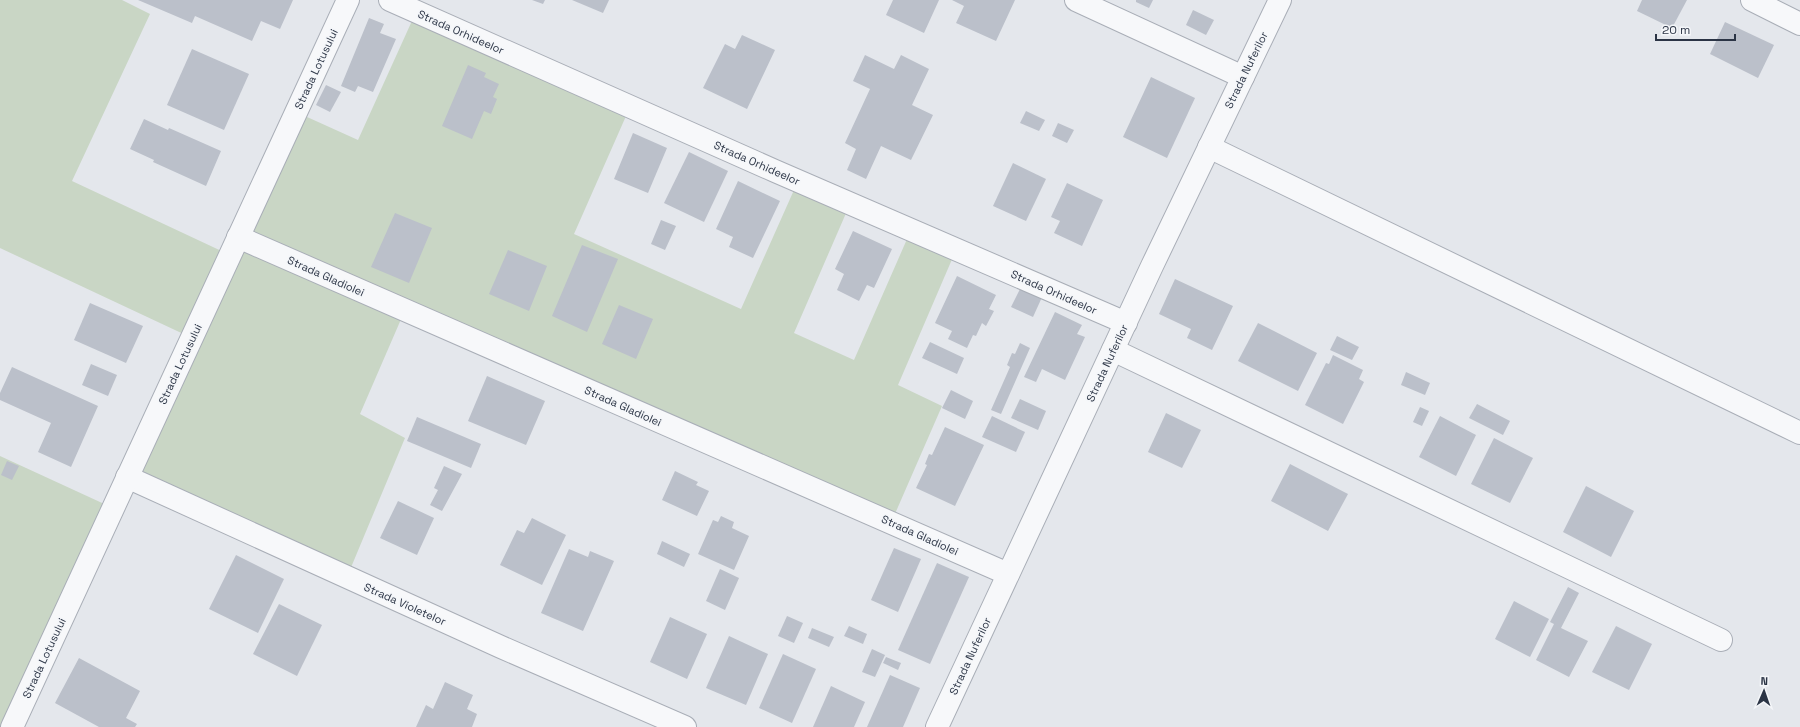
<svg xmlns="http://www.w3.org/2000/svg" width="1800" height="727" font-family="'Space Grotesk',sans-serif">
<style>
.green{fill:#c9d6c5}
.building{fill:#bbc0ca}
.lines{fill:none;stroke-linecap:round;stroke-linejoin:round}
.minor-casing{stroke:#a9aeb7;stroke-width:24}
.minor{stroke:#f7f8fa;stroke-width:22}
.labels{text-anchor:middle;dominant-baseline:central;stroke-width:3;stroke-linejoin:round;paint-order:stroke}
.street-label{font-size:11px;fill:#2b3445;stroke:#f4f6f9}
</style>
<rect width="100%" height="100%" fill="#e4e7ec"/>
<g class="green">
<polygon points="0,0 122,0 150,14 72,181 230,255 296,112 358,140 416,12 630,107 574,234 741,309 798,181 850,204 794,333 854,360 911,230 956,250 898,385 942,406 891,523 405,310 360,414 405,438 347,577 127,477 192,338 0,248"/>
<polygon points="0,456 113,508 12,727 0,727"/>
</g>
<g class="building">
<polygon points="138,0 293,0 280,29 261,21 252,41 195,16 192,23"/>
<polygon points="532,0 545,0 543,4"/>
<polygon points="572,0 609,0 603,13"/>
<polygon points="893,0 939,0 924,33 886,15"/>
<polygon points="952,0 1015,0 996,41 956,23 964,6"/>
<polygon points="1136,0 1153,0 1149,8 1136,2"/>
<polygon points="1642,0 1687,0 1672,28 1637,11"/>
<polygon points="1193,10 1214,20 1206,35 1186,25"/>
<polygon points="369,18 384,24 380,33 396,39 373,92 358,86 355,92 341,86"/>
<polygon points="1725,22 1774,45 1758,78 1710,54"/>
<polygon points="742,35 775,50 747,109 703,88 725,44 735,49"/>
<polygon points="192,49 249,74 224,130 167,105"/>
<polygon points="865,55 894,69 901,55 929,69 912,105 933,115 911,160 881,146 866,179 847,170 856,149 845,143 870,89 853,81"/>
<polygon points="468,65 486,73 484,77 499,84 493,97 497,99 491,114 484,111 472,139 442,126"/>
<polygon points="1151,77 1195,98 1167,158 1123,137"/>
<polygon points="326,85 341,92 330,112 316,105"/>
<polygon points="1026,111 1045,120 1039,131 1020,123"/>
<polygon points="144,119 168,130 169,128 221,151 206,186 153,162 154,160 130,149"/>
<polygon points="1058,123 1074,130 1067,143 1052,136"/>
<polygon points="633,133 667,148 648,193 614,179"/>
<polygon points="689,152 728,171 704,222 664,203"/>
<polygon points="1013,163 1046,179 1026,221 993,206"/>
<polygon points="738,181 780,201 753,258 729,247 733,237 716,229"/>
<polygon points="1067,183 1103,200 1082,246 1054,233 1060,221 1051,217"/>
<polygon points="395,213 432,228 409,283 371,267"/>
<polygon points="661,220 676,226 665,250 651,244"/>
<polygon points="853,231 892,249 874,288 867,285 859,301 837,290 844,274 835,269"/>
<polygon points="582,245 618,259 587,332 552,316"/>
<polygon points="508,250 547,266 529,311 489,294"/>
<polygon points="957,276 996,295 989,309 994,311 986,326 982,323 976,336 973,335 967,348 948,339 952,331 935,323"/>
<polygon points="1175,279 1233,306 1212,350 1187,338 1191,329 1159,314"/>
<polygon points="1022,285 1043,295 1033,317 1011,307"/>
<polygon points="90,303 143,326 126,363 74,340"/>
<polygon points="619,305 653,319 636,359 602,344"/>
<polygon points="1055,312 1082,325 1077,334 1085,337 1065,380 1042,369 1036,382 1024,377"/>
<polygon points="1258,323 1317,353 1298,391 1238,361"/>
<polygon points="1337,336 1359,347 1352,360 1330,350"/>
<polygon points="930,342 964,358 957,374 922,358"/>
<polygon points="1020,343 1030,348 1001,414 991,410 1010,367 1007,365 1012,353 1015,354"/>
<polygon points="1333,355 1363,370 1359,379 1364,382 1343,424 1305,405 1326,363 1329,364"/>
<polygon points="91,364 117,375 108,396 82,385"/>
<polygon points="12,367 98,406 71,467 38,452 51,423 0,400 0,393"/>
<polygon points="1406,372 1430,383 1425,395 1401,385"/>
<polygon points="487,376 545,401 526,445 468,421"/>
<polygon points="951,390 973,401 965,419 942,408"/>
<polygon points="1020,399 1046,411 1038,430 1011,418"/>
<polygon points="1477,404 1510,421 1503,435 1469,418"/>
<polygon points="1420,407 1429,411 1422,426 1413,422"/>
<polygon points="1166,413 1201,430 1182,468 1148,452"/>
<polygon points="992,416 1025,432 1016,452 982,437"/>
<polygon points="1440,416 1476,435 1456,476 1419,457"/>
<polygon points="417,417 481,444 471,468 407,441"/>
<polygon points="945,427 984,445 955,506 916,488 927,465 925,464 929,454 932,455"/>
<polygon points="1494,438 1533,458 1510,503 1471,484"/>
<polygon points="7,461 19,466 12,480 1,475"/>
<polygon points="1290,464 1348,494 1328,531 1271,501"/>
<polygon points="444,466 462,474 442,511 430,505 438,490 434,488"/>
<polygon points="675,471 698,482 696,485 709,491 697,516 662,500"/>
<polygon points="1586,486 1634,511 1611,557 1563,532"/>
<polygon points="398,501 434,518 417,555 380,538"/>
<polygon points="721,516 734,522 732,528 749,536 734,570 698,554 713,520 718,522"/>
<polygon points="532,518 566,535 542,585 500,565 517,530 524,533"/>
<polygon points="662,541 690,554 684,567 657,554"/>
<polygon points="894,548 921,559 898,612 871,600"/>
<polygon points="569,549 588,557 590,551 614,561 583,631 541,613"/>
<polygon points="236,555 284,579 258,633 209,609"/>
<polygon points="937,563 969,577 930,664 898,650"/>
<polygon points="720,569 739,578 725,610 706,601"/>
<polygon points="1568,587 1579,593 1561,628 1588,641 1569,677 1536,660 1554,624 1550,622"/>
<polygon points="1514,601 1549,619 1530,657 1495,639"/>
<polygon points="279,604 322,625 297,676 253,654"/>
<polygon points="787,616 803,623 794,643 778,636"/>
<polygon points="670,617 707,634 687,679 650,662"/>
<polygon points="849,626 867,634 863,644 844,636"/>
<polygon points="1616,626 1652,644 1629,690 1592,672"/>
<polygon points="812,628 834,637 829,647 808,638"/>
<polygon points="729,636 768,654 746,705 706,688"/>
<polygon points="872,649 885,655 875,677 862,672"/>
<polygon points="783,654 816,669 792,723 759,708"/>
<polygon points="886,657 901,663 898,670 883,663"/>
<polygon points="79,658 140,691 126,718 137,724 135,727 99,727 55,703"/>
<polygon points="890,675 920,688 903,727 867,727"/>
<polygon points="445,682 473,695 467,709 477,714 472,727 416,727 426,705 433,709"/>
<polygon points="831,686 865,702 854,727 813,727"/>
</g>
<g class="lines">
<g class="minor-casing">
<g id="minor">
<polyline points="390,0 775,171 1126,323"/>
<polyline points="1076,0 1243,77"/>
<polyline points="1752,0 1800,24"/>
<polyline points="1209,147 1800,433"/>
<polyline points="238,237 1008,574"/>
<polyline points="1113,350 1721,640"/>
<polyline points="127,477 501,647 685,727"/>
<polyline points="12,727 348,0"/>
<polyline points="937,727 1152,266 1280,0"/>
</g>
</g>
<use href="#minor" class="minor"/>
</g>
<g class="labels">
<g class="street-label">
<text transform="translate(461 32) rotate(24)">Strada Orhideelor</text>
<text transform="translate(316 69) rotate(-65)">Strada Lotusului</text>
<text transform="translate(1246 70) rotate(-64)">Strada Nuferilor</text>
<text transform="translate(757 163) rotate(24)">Strada Orhideelor</text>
<text transform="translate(326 276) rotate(24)">Strada Gladiolei</text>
<text transform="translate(1054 292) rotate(24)">Strada Orhideelor</text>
<text transform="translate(1107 363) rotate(-65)">Strada Nuferilor</text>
<text transform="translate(180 364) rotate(-65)">Strada Lotusului</text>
<text transform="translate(623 406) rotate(24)">Strada Gladiolei</text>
<text transform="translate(920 535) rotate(24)">Strada Gladiolei</text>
<text transform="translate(405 604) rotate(24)">Strada Violetelor</text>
<text transform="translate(970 656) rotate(-65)">Strada Nuferilor</text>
<text transform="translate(44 658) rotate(-65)">Strada Lotusului</text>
</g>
</g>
<g transform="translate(1764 691) rotate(2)" stroke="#f4f6f9" stroke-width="3" paint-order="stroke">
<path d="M0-3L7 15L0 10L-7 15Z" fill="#2b3445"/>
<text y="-6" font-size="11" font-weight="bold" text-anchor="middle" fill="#2b3445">N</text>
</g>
<path d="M1656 34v6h79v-6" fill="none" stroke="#2b3445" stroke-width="2"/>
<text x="1662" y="34" font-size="12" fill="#2b3445" stroke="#f4f6f9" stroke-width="3" paint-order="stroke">20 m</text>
</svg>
